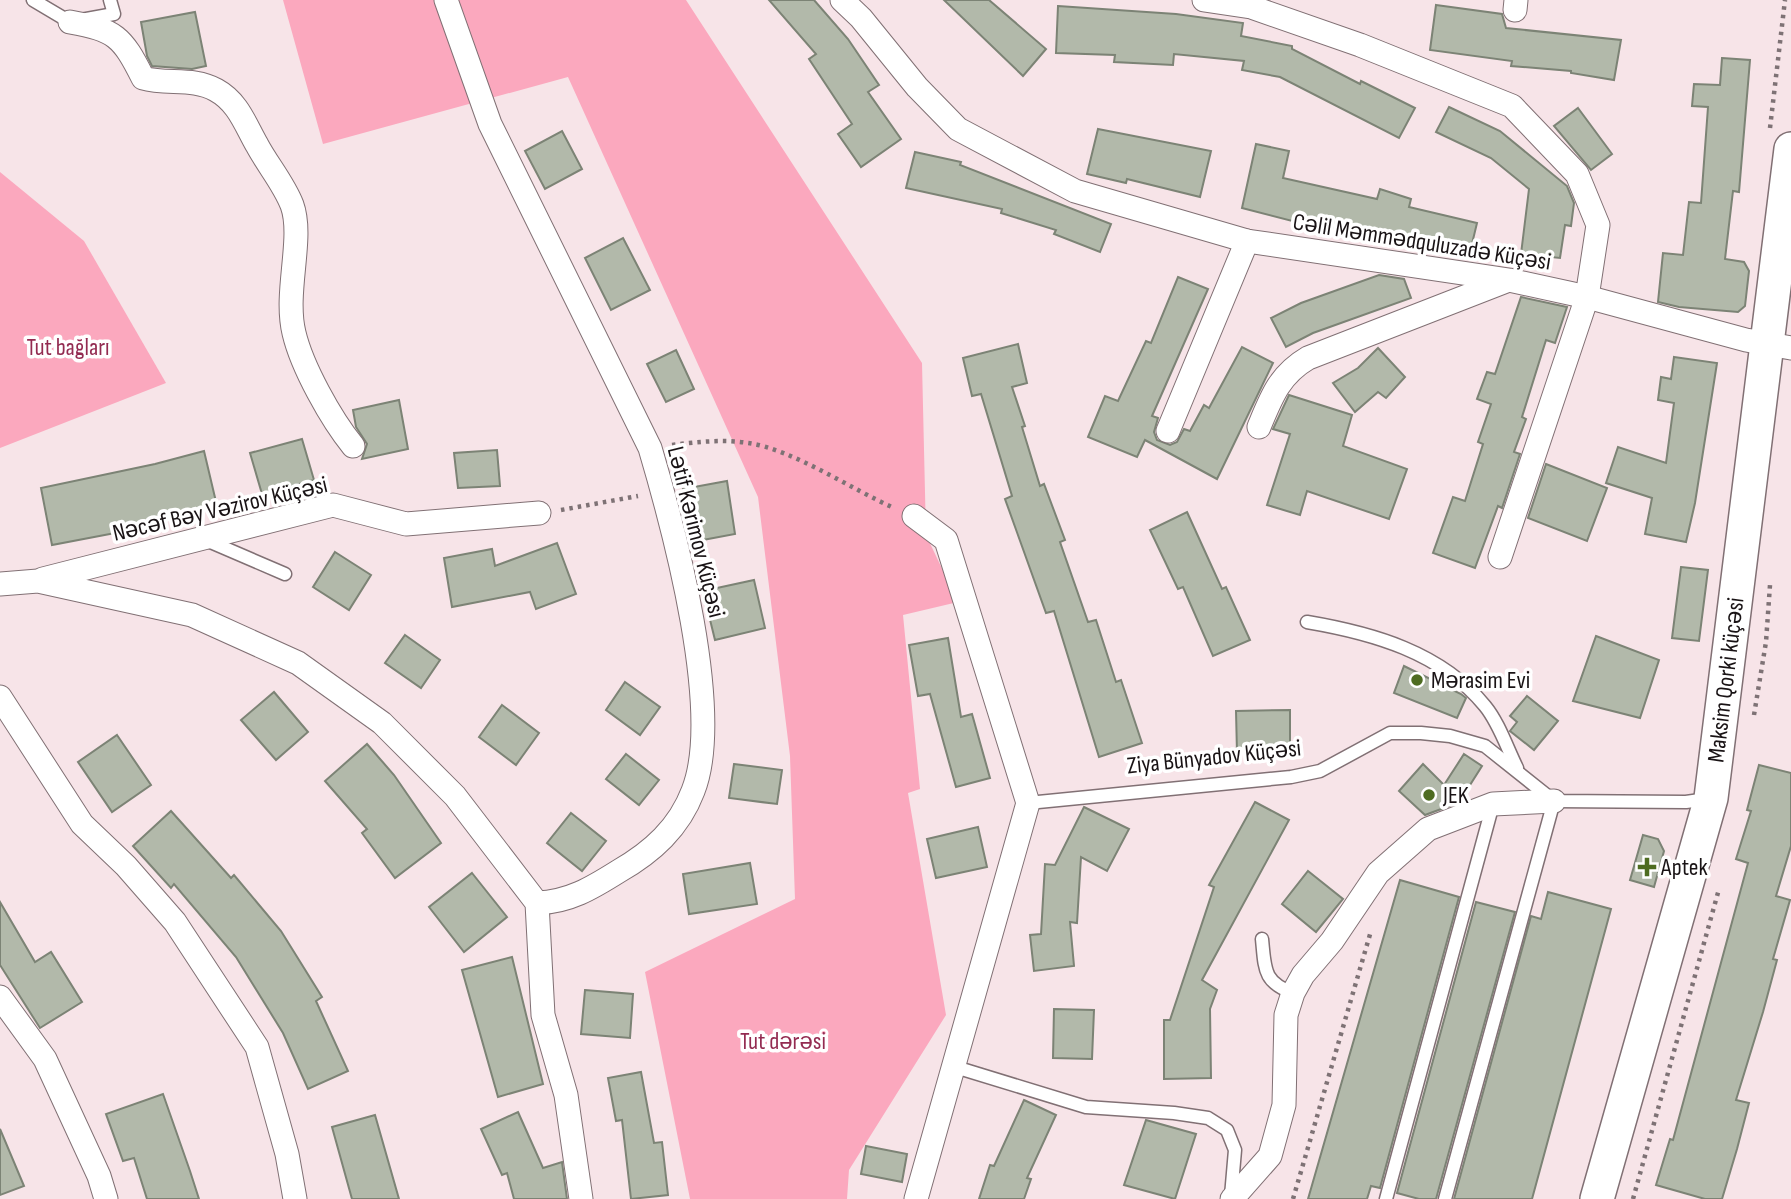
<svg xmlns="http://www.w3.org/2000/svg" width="1791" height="1199" font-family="'Sofia Sans Condensed',sans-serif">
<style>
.green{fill:#fba8be}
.building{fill:#b2b9aa;stroke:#7c8375;stroke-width:2}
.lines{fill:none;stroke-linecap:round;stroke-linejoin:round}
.service-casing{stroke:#817074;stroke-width:15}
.minor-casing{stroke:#817074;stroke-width:25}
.secondary-casing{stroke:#817074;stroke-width:36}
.path{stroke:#7e7275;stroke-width:4.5;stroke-dasharray:3.5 5;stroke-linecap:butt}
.service{stroke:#fff;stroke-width:12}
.minor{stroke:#fff;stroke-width:23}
.secondary{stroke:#fff;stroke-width:33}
.poi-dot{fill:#4e6c21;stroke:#fff;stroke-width:2.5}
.labels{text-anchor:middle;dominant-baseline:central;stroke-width:7;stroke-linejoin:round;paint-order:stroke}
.street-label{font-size:24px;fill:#191315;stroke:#fff}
.park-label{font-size:24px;fill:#932b51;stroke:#fff}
.poi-label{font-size:24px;fill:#191315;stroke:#fff;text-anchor:start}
</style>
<rect width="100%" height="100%" fill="#f7e4e8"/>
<g class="green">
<polygon points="283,0 686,0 922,363 926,535 958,602 903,615 920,789 908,793 946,1015 849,1170 847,1199 690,1199 645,972 795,899 790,756 758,497 568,77 323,144"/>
<polygon points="0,172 84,241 166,383 0,448"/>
</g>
<g class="building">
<polygon points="769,0 814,0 848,39 879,85 868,92 901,139 861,167 838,134 852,124 809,59 816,54"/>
<polygon points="944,0 989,0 1046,49 1023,76"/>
<polygon points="1436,5 1502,14 1506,28 1621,40 1614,80 1571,73 1571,71 1511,66 1512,61 1430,50"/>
<polygon points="1058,6 1176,14 1243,23 1241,36 1292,46 1292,49 1360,84 1361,81 1415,108 1399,138 1280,77 1242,70 1244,61 1174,54 1173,65 1114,62 1115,55 1056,53"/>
<polygon points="195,12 206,66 192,69 152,66 147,56 141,22"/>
<polygon points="1722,58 1750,60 1739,192 1733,191 1725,259 1744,262 1749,271 1745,306 1738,312 1679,307 1658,302 1663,253 1683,255 1689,202 1701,203 1708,107 1692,106 1694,84 1720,85"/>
<polygon points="1449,107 1500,131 1567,186 1574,203 1571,226 1565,225 1560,258 1521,254 1529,189 1491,158 1436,132"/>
<polygon points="1578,108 1612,154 1591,170 1554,126"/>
<polygon points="1098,129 1211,151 1200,197 1127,179 1126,183 1087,174"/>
<polygon points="562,131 582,169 545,189 525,151"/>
<polygon points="1256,144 1289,151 1283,178 1377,199 1380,189 1411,199 1409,207 1477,223 1471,248 1402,242 1337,222 1335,232 1242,208"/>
<polygon points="915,152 961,162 960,165 1111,224 1100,252 1054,234 1056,230 1001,213 1002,209 906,188"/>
<polygon points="623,238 650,290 611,310 585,258"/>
<polygon points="1379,275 1404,279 1411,298 1313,333 1286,347 1271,318 1301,303"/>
<polygon points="1178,277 1208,289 1152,416 1158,418 1154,432 1157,440 1170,445 1177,442 1184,429 1190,431 1204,405 1209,408 1242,347 1273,363 1217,479 1145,440 1137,457 1088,437 1105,396 1118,401 1146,341 1151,343"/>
<polygon points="1521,297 1567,307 1555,343 1546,340 1522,417 1526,419 1514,452 1520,454 1502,508 1498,506 1475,568 1433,553 1453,497 1465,501 1483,444 1478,442 1491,404 1477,399 1487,372 1495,374"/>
<polygon points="1018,344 1027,383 1012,387 1025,426 1022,427 1040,486 1044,484 1065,540 1060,542 1088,622 1096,620 1116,682 1121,680 1142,743 1099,757 1054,611 1046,613 1005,499 1012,496 981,394 972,396 963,358"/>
<polygon points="1378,348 1405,377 1386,398 1378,392 1355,412 1333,383 1358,368"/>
<polygon points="676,350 694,389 666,402 647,364"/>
<polygon points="1674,357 1717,363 1695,503 1686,542 1645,534 1652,498 1606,483 1618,447 1666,463 1674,403 1658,400 1661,377 1671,379"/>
<polygon points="1289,395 1352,415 1343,446 1407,469 1389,519 1307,491 1300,515 1267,505 1290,434 1273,429"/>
<polygon points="399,400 408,449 362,459 367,444 356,427 353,410"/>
<polygon points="302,439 314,480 262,494 250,453"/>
<polygon points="497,450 500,486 458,488 454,453"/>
<polygon points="204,451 217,506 130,527 131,530 52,545 41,488 155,464"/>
<polygon points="1546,464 1607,488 1587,541 1528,518"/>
<polygon points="727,481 735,534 692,542 683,489"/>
<polygon points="1187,512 1222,589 1226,587 1250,640 1213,656 1183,587 1178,589 1150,530"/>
<polygon points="557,543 576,594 536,609 530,592 452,607 444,558 492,549 495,566"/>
<polygon points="335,552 371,575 349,610 313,587"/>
<polygon points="1681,567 1708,570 1699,641 1672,638"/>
<polygon points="754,580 765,628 715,640 703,591"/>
<polygon points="405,635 440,660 421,688 385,663"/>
<polygon points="1596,636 1659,660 1640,718 1573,701"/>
<polygon points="948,638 961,717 972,714 990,778 956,787 930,694 918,696 909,645"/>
<polygon points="1404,666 1461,694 1466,698 1457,718 1394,693"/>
<polygon points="625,682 660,707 640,735 606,710"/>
<polygon points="274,692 308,732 276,760 241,720"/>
<polygon points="1527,696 1558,721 1534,750 1510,731 1517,722 1510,716"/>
<polygon points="502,705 539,733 516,765 479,737"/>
<polygon points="1290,710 1290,752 1237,753 1236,711"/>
<polygon points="117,735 151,785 112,812 78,762"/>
<polygon points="367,744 394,775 441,843 395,878 362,833 367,829 325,781"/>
<polygon points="626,754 659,780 639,805 606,779"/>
<polygon points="1464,754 1482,766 1463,796 1452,805 1425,815 1399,791 1423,764 1444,785"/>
<polygon points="734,764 782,770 777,804 729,798"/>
<polygon points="1759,765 1791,773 1791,846 1776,896 1790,900 1773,959 1777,960 1763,1012 1736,1100 1749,1103 1737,1149 1722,1199 1705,1199 1656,1185 1670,1139 1673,1140 1748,863 1736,859 1751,811 1747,810"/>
<polygon points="1255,802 1289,820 1202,980 1217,990 1210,1009 1211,1078 1164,1079 1164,1020 1170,1020 1214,887 1209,885"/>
<polygon points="1084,807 1129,829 1107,871 1081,857 1077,923 1070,922 1074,966 1034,971 1030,935 1041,934 1045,864 1055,865"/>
<polygon points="171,811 231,878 234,875 281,931 322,997 316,1001 348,1071 308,1089 283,1033 236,957 174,884 171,888 133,846"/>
<polygon points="571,813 606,841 582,871 547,843"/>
<polygon points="978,827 987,867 936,878 927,839"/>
<polygon points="1643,835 1658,839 1664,851 1654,887 1630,880"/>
<polygon points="750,863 757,904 689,914 683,874"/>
<polygon points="1308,871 1343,899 1316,932 1282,904"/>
<polygon points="472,873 507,917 464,952 429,907"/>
<polygon points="1400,880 1459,897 1380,1188 1371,1186 1367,1199 1308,1199"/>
<polygon points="1548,892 1611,909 1532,1199 1454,1199 1531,916 1541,919"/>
<polygon points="0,902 35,962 51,952 82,1002 40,1028 0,965"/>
<polygon points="1476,902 1515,912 1436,1199 1419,1199 1397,1193"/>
<polygon points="512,957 543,1084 498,1097 462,970"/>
<polygon points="585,990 633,994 630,1038 581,1034"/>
<polygon points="1054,1009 1094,1010 1092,1059 1053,1058"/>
<polygon points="641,1072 654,1143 662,1142 668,1195 631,1199 622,1120 616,1121 608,1078"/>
<polygon points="163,1094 190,1171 199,1199 147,1199 134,1158 123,1161 106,1114"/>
<polygon points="1024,1100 1056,1115 1027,1178 1031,1179 1024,1199 979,1199 990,1165 994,1166"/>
<polygon points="518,1112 543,1168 562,1162 567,1199 514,1199 507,1173 502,1175 481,1129"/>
<polygon points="375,1115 399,1199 352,1199 332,1127"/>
<polygon points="1146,1120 1196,1134 1175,1199 1124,1185"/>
<polygon points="0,1129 24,1186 0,1195"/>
<polygon points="866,1146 907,1154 902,1182 861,1174"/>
</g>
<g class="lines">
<g class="service-casing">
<g id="service">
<polyline points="33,0 70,22 114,14 110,0"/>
<polyline points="206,540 285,574"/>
<path d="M1307,622c65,11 134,30 178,84 14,17 22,42 32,62"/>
<polyline points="1028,803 1291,777 1320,771 1390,733 1421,733 1450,736 1485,746 1554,801 1686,802 1707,799"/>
<path d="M1262,939c3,30 1,43 31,54"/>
<polyline points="952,1066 1086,1107 1174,1113 1208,1118 1227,1130 1235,1150 1231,1196"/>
<polyline points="1386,1199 1493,804"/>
<polyline points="1445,1199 1554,801"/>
</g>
</g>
<g class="minor-casing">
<g id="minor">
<path d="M446,0l44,124 160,324c24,81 74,265 43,343 -14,37 -41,61 -74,80 -27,17 -50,31 -82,32"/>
<polyline points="842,0 861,18 917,87 958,129 1075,191 1247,241 1509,280 1587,297 1746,340 1791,348"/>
<polyline points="1204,0 1251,7 1360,45 1512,106 1577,174 1598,225 1587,297 1500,557"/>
<polyline points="1515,10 1516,0"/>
<path d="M70,22c45,8 52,14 73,56 24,7 50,-1 73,12 22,12 29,34 41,55 10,19 27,39 35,60 12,33 -8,87 2,128 8,34 37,86 59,113"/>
<path d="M1259,427c12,-29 20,-52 49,-69l198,-77"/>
<polyline points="1168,431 1247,241"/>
<polyline points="914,516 946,540 1028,803 916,1199"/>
<polyline points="43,579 333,505 406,524 539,513"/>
<polyline points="0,584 38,581 192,615 298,663 382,723 455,796 537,903 543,1015 566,1095 581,1199"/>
<polyline points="0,697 82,824 126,866 175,922 257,1047 287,1154 295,1199"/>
<polyline points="0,997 45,1059 99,1176 106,1199"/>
<polyline points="1232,1199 1270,1156 1284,1105 1286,1015 1293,993 1303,975 1332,941 1378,873 1428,829 1493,804 1554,801"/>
</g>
</g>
<g class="secondary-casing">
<polyline id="secondary" points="1597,1199 1711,798 1791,149"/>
</g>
<g class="path">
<polyline points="1770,128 1785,0"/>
<path d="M672,445c25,-3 51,-6 76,-2 44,6 103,46 146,65"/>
<polyline points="561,510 638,496"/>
<polyline points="1754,715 1766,642 1770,585"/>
<polyline points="1293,1199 1371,931"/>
<polyline points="1633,1199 1719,889"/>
</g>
<use href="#service" class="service"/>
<use href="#minor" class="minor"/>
<use href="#secondary" class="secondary"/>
</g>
<g class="poi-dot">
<circle cx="1417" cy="680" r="7"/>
<circle cx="1429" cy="795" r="7"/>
<path d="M1643.5 856.5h7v7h7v7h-7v7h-7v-7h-7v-7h7z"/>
</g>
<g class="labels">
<g class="street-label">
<text transform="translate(1422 242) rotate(9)">Cəlil Məmmədquluzadə Küçəsi</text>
<text transform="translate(220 509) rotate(-13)">Nəcəf Bəy Vəzirov Küçəsi</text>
<text transform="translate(696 532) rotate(76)">Lətif Kərimov Küçəsi</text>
<text transform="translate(1726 680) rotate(-83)">Maksim Qorki küçəsi</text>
<text transform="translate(1214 757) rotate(-6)">Ziya Bünyadov Küçəsi</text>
</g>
<g class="park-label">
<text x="68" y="347">Tut bağları</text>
<text x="783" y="1041">Tut dərəsi</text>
</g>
<g class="poi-label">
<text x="1431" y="680">Mərasim Evi</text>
<text x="1443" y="795">JEK</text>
<text x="1661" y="867">Aptek</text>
</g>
</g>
</svg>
